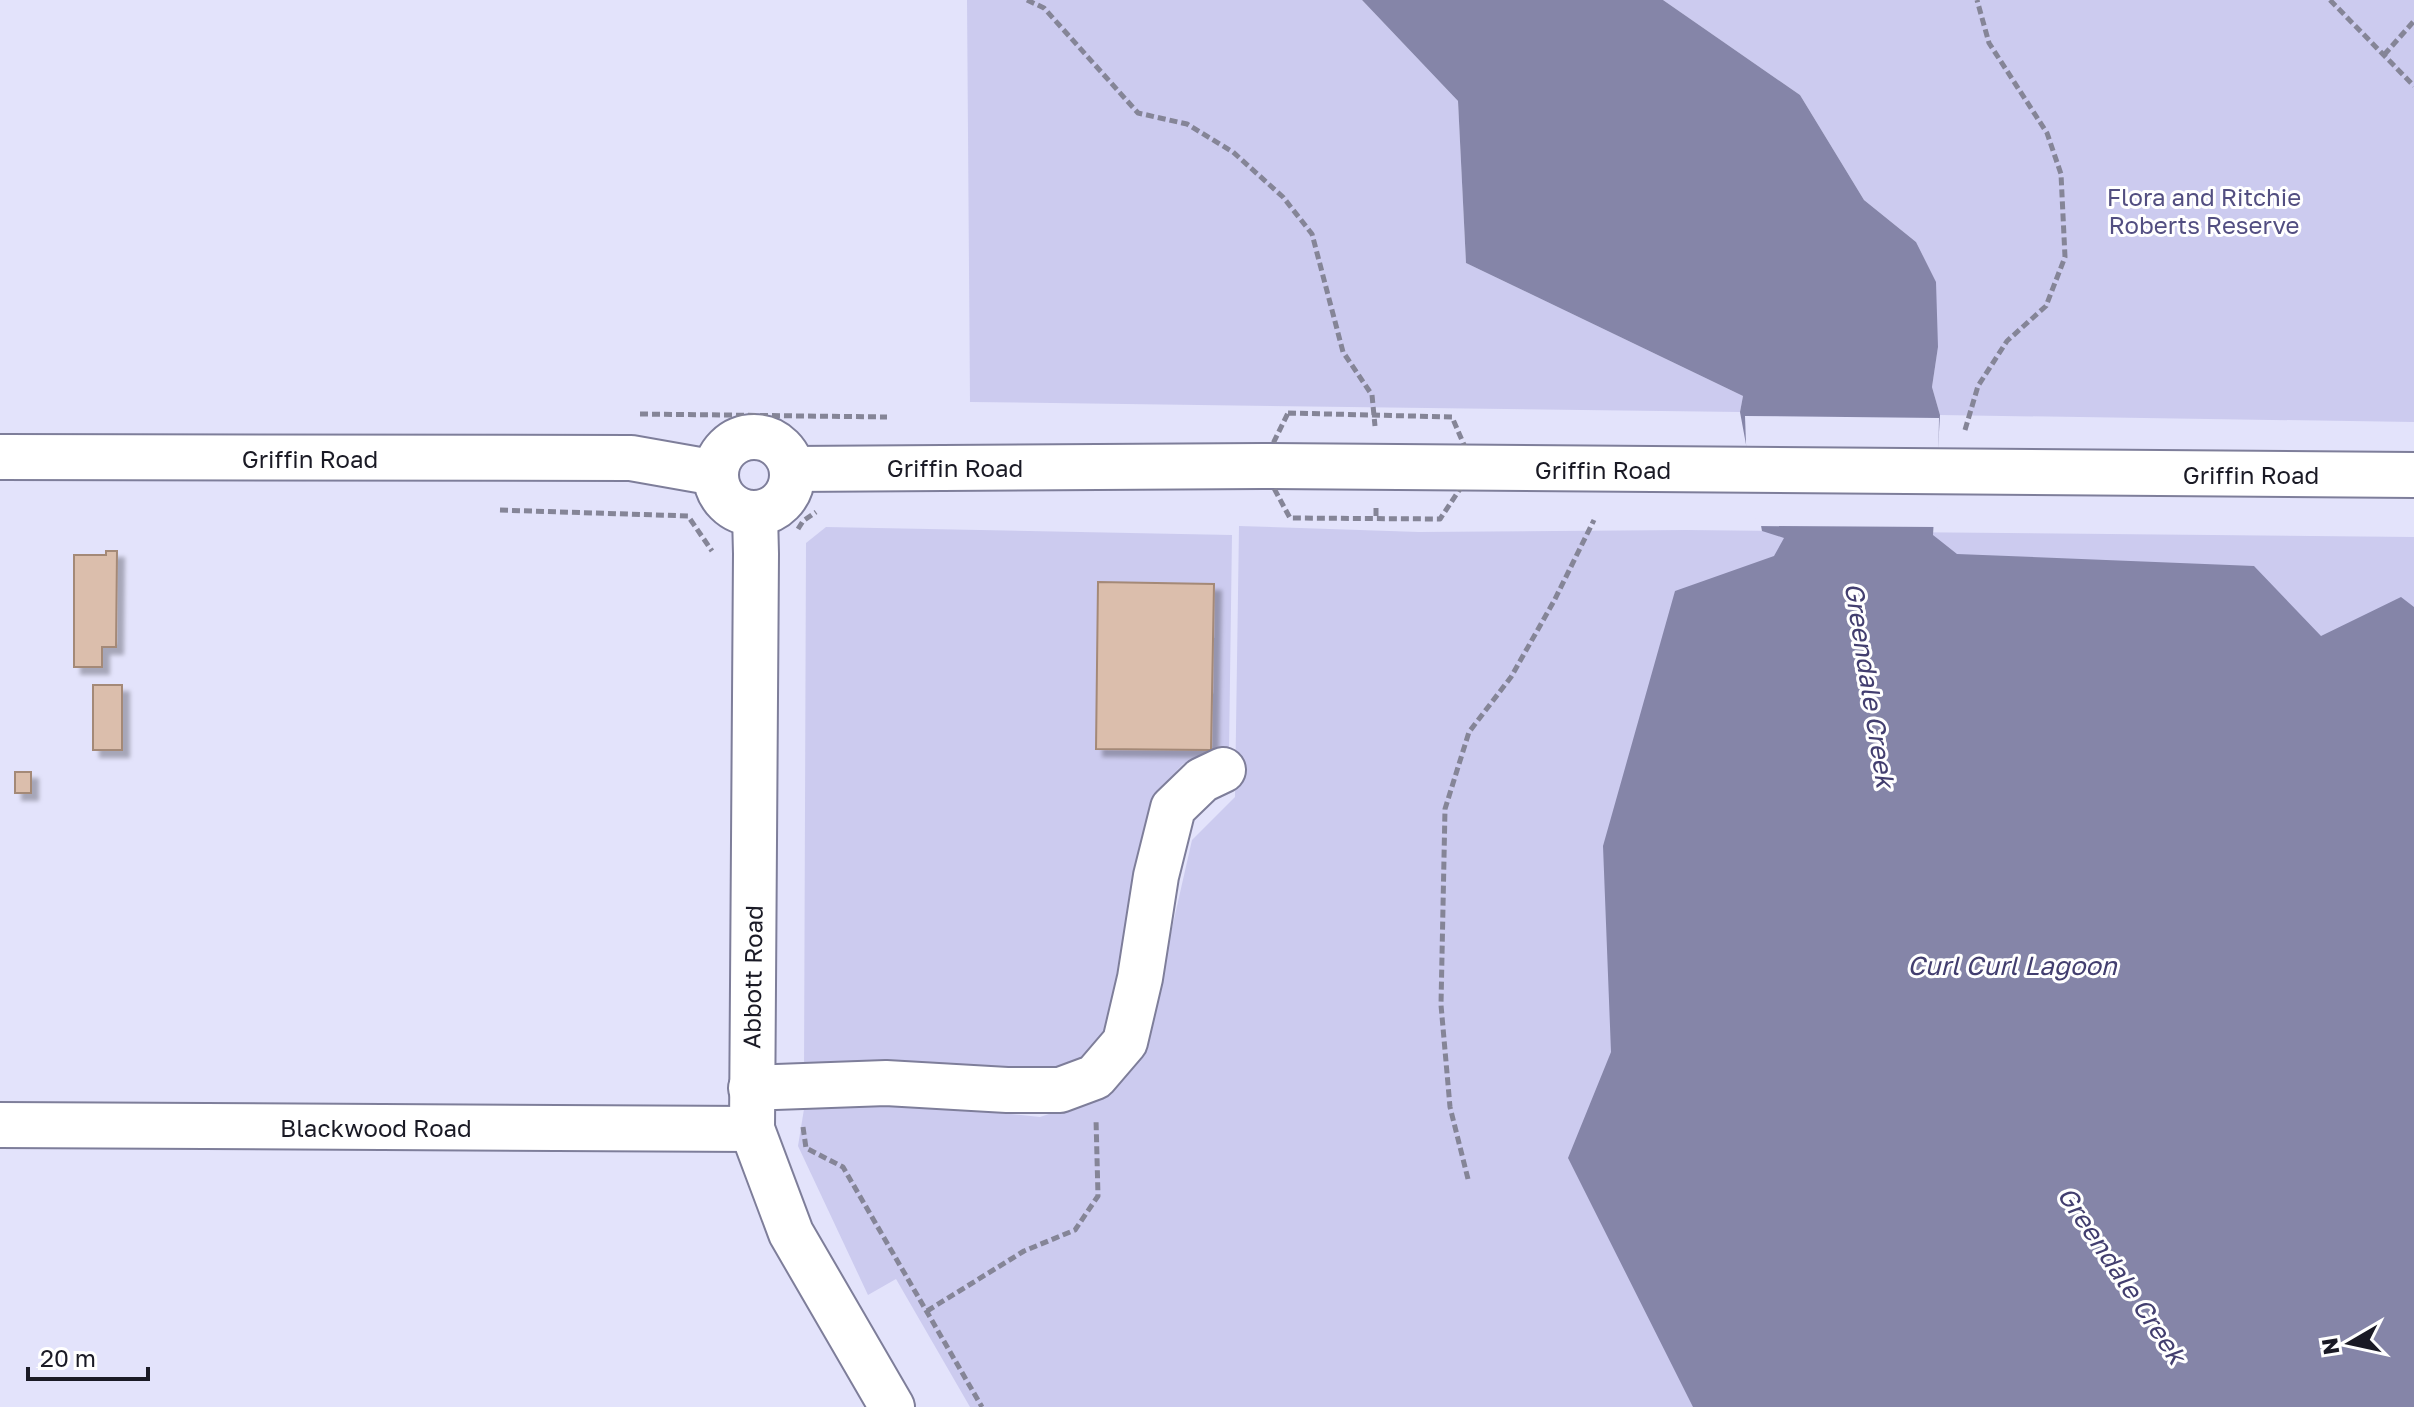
<svg xmlns="http://www.w3.org/2000/svg" width="2414" height="1407" font-family="'Golos Text',sans-serif">
<style>
.green{fill:#cccbef}
.water{fill:#8585a8}
.pier{fill:#e3e3fb}
.building{fill:#dbbeac;stroke:#a48977;stroke-width:2;filter:url(#shadow)}
.lines{fill:none;stroke-linecap:round;stroke-linejoin:round}
.minor-casing{stroke:#7e7e9a;stroke-width:48}
.major-casing{stroke:#7e7e9a;stroke-width:48}
.path{stroke:#858597;stroke-width:5;stroke-dasharray:8 4;stroke-linecap:butt}
.minor{stroke:#fff;stroke-width:44}
.major{stroke:#fff;stroke-width:44}
.labels{text-anchor:middle;dominant-baseline:central;stroke-width:6;stroke-linejoin:round;paint-order:stroke}
.park-label{font-size:24px;fill:#524e81;stroke:#fff}
.street-label{font-size:24px;fill:#1a1a25;stroke:#fff}
.water-label{font-size:26px;font-style:italic;fill:#423e6f;stroke:#fff}
</style>
<defs>
<filter id="shadow"><feDropShadow dx="7" dy="7" stdDeviation="2" flood-color="#0004"/></filter>
</defs>
<rect width="100%" height="100%" fill="#e3e3fb"/>
<g class="green">
<polygon points="967,0 1362,0 1458,101 1466,263 1743,396 1740,412 970,402"/>
<polygon points="1663,0 2414,0 2414,422 1940,415 1932,387 1938,347 1916,242 1864,200 1800,95"/>
<polygon points="1239,526 1419,532 1686,530 2414,537 2414,1407 970,1407 896,1279 868,1295 798,1146 804,1109 847,1097 1040,1117 1109,1094 1147,1038 1192,840 1235,797"/>
<polygon points="826,527 1232,535 1229,750 1183,764 1157,792 1120,1001 1108,1040 1052,1078 804,1073 806,543"/>
</g>
<polygon class="water" points="1362,0 1663,0 1800,95 1864,200 1916,242 1936,282 1938,347 1932,387 1940,415 1933,535 1957,554 2254,566 2321,636 2401,597 2414,607 2414,1407 1693,1407 1568,1158 1611,1052 1603,846 1675,591 1774,556 1784,538 1762,531 1740,412 1743,396 1466,263 1458,101"/>
<polygon class="pier" points="1745,416 1939,418 1937,527 1757,526 1747,470"/>
<g class="building">
<polygon points="106,551 117,551 116,647 102,647 102,667 74,667 74,555 106,555"/>
<polygon points="1098,582 1214,584 1211,750 1096,749"/>
<rect x="93" y="685" width="29" height="65"/>
<rect x="15" y="772" width="16" height="21"/>
</g>
<g class="lines">
<g class="minor-casing">
<g id="minor">
<polyline points="755,514 756,554 752,1129 791,1233 892,1407"/>
<polyline points="751,1088 886,1083 1007,1090 1060,1090 1095,1077 1125,1042 1140,978 1156,876 1173,808 1202,780 1223,770"/>
<polyline points="0,1125 752,1129"/>
</g>
</g>
<g class="major-casing">
<g id="major">
<circle cx="754" cy="475" r="38"/>
<polyline points="0,457 631,458 716,473"/>
<polyline points="792,469 1262,466 2414,475"/>
</g>
</g>
<g class="path">
<polyline points="1027,0 1044,8 1138,113 1187,124 1233,152 1283,197 1312,234 1343,352 1372,395 1375,426"/>
<polyline points="2330,0 2414,86"/>
<polyline points="2384,55 2414,21"/>
<polygon points="1288,413 1452,417 1474,468 1440,519 1290,518 1262,466"/>
<polyline points="640,414 887,417"/>
<polyline points="1965,430 1978,386 2007,341 2046,306 2065,257 2061,174 2047,133 1989,43 1977,0"/>
<polyline points="1376,508 1376,519"/>
<polyline points="500,510 688,516 712,551"/>
<polyline points="798,529 803,521 816,512"/>
<polyline points="803,1127 806,1148 843,1167 982,1407"/>
<polyline points="1468,1179 1450,1107 1441,1005 1445,809 1469,732 1511,677 1554,601 1594,520"/>
<polyline points="927,1311 1024,1251 1075,1230 1098,1196 1096,1119"/>
</g>
<use href="#minor" class="minor"/>
<use href="#major" class="major"/>
</g>
<g class="labels">
<g class="park-label">
<text x="2204" y="196">Flora and Ritchie<tspan x="2204" dy="28">Roberts Reserve</tspan></text>
</g>
<g class="street-label">
<text x="310" y="458">Griffin Road</text>
<text x="955" y="467">Griffin Road</text>
<text x="1603" y="469">Griffin Road</text>
<text x="2251" y="474">Griffin Road</text>
<text transform="translate(752 977) rotate(-89)">Abbott Road</text>
<text x="376" y="1127">Blackwood Road</text>
</g>
<g class="water-label">
<text transform="translate(1870 685) rotate(81)">Greendale Creek</text>
<text x="2012" y="965">Curl Curl Lagoon</text>
<text transform="translate(2122 1275) rotate(56)">Greendale Creek</text>
</g>
</g>
<g transform="translate(2350 1343) rotate(261)" stroke="#ffffff" stroke-width="6" paint-order="stroke">
<path d="M0-6L14 30L0 20L-14 30Z" fill="#1a1a25"/>
<text y="-12" font-size="22" font-weight="bold" text-anchor="middle" fill="#1a1a25">N</text>
</g>
<path d="M28 1367v12h120v-12" fill="none" stroke="#1a1a25" stroke-width="4"/>
<text x="40" y="1367" font-size="24" fill="#1a1a25" stroke="#ffffff" stroke-width="6" paint-order="stroke">20 m</text>
</svg>
